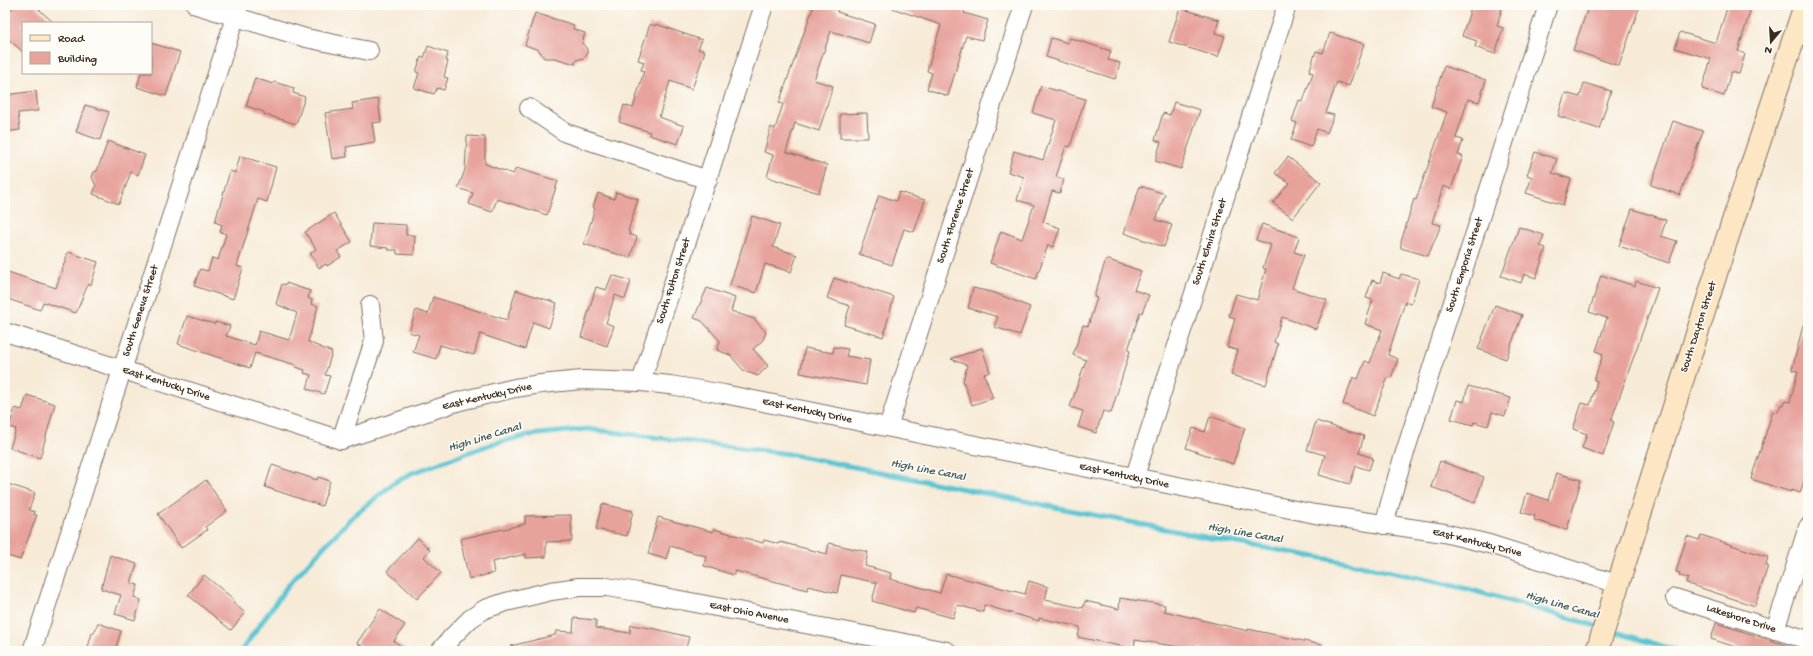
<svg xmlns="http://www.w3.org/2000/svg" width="1813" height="656" font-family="'Gochi Hand',sans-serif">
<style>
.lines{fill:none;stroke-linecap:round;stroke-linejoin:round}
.stream{stroke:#59c5d3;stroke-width:5}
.building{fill:#e7a29b}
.street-casing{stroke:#7d6e5f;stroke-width:20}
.secondary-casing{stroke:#7d6e5f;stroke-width:24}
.street{stroke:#fff;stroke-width:18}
.secondary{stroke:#fce6c4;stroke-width:22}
.labels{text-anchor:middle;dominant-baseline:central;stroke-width:3;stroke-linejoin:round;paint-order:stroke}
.street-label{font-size:11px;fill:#3b2a1e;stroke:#fdfcf7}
.water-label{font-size:12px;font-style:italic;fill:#46605d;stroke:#fdfcf7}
</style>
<rect width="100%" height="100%" fill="#fdfcf7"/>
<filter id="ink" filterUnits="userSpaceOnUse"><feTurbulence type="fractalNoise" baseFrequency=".025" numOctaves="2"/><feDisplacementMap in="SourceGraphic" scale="8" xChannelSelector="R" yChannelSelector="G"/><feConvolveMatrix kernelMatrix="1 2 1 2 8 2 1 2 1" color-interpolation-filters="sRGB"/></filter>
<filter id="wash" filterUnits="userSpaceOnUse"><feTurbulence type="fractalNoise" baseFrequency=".012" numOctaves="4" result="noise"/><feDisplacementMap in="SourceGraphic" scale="16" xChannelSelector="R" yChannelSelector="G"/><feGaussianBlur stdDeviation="0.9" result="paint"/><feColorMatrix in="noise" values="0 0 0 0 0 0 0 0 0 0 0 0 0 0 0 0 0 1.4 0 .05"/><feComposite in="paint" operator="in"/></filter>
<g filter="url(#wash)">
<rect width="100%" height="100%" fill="#f7ebd8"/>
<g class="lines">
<g class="stream">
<polyline points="1609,630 1679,651"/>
<polyline points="241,651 289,584 350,519 395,482 412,473 492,444 530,435 587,429 789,454 1210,538 1355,564 1468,589 1600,627"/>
</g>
</g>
<g id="blocks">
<g class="building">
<polygon points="15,5 34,5 54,23 23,23 23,52 5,36 5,17"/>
<polygon points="814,5 821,5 838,10 837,12 875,24 869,43 831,31 814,80 833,86 819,131 795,123 786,152 827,165 819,193 767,177 773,155 764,152 771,127 775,129 783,104 779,103"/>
<polygon points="889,5 967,5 964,13 988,20 982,40 966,36 948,96 927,89 932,73 927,71 941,25 889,7"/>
<polygon points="1472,5 1493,5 1502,8 1497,26 1503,28 1495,54 1475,47 1477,41 1462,36"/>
<polygon points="1589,5 1640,5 1619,66 1573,50"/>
<polygon points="1728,5 1752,5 1738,51 1745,54 1739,74 1731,72 1724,96 1702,89 1711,59 1675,48 1680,32 1716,43"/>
<polygon points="1180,8 1219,20 1215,33 1225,36 1218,57 1169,42"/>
<polygon points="535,13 574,25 573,29 585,33 582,43 587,49 587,55 584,58 576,60 575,64 555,58 544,58 539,50 525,45"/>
<polygon points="650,24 655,26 656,24 702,40 698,49 705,51 692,89 670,81 659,117 684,126 678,144 649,135 650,132 619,122 624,105 633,108 644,71 641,70 644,62 638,60"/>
<polygon points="1330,33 1364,44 1349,86 1337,82 1326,113 1334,115 1327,133 1317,129 1311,147 1291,140 1297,123 1292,121 1299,100 1303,101 1313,73 1309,72 1316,51 1323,53"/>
<polygon points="1051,38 1068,43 1070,38 1111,51 1108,60 1120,63 1115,79 1046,57"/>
<polygon points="151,43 180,52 166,96 137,87 141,73 151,73"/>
<polygon points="428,46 448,53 446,61 448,61 444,77 448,78 444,90 437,88 434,94 414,88 419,73 416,72 421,57 424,58"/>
<polygon points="1444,66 1486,80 1479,102 1468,99 1456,138 1463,140 1458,155 1463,156 1451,189 1443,186 1432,223 1441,225 1428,256 1401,248 1401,242 1414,199 1416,200 1447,112 1431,107"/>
<polygon points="255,78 273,84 274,82 294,88 293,93 305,97 296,124 264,114 264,112 246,106"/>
<polygon points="1584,83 1611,91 1599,129 1558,116 1565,93 1580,97"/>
<polygon points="1041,86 1085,99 1070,147 1066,146 1056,177 1064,179 1060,193 1052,191 1043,222 1060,228 1053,247 1048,245 1036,279 990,263 1001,231 1022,239 1034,205 1017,200 1024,177 1008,172 1014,151 1043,160 1056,120 1033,113"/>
<polygon points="36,91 38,111 18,113 20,130 5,132 5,95"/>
<polygon points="378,99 381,122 372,123 375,142 346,147 347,157 332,159 325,113 353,109 352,103"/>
<polygon points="1174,102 1200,110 1181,169 1155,161 1161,142 1155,140 1163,113 1170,115"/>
<polygon points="85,105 109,112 100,140 76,132"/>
<polygon points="867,113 868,138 840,138 840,114"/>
<polygon points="1673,121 1703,131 1680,195 1651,185"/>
<polygon points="467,136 485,137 485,164 513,174 516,168 558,181 547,215 497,199 492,212 469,204 473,193 458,188 465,170"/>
<polygon points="108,141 145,155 138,175 131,172 119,204 93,194 96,186 92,177 94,172 97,171"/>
<polygon points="1535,152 1557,159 1552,173 1571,179 1563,205 1526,193 1532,177 1527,175"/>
<polygon points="240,156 276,167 267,202 258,199 237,266 243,268 233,299 194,286 200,269 208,271 212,258 218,260 226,234 220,232 222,225 215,222 230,171 235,173"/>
<polygon points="1288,157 1321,182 1293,218 1273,203 1289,183 1275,173"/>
<polygon points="1140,186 1165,194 1156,220 1172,225 1164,247 1124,233"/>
<polygon points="616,192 638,199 628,231 630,232 629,234 637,237 630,258 584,244 595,208 593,207 598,193 614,199"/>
<polygon points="899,192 925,200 914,232 904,229 892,265 859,254 879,195 896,201"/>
<polygon points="1632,209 1666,220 1661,236 1677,241 1669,263 1619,246"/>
<polygon points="334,213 352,242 337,251 341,257 327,266 326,264 319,268 310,253 316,249 305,232"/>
<polygon points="752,216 780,225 773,247 797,255 791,272 765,264 756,293 730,285"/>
<polygon points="372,223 406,225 406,235 415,235 414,255 397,254 397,250 388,250 388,248 370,246"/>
<polygon points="1262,224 1299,237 1294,252 1304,255 1292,288 1327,300 1316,329 1282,317 1274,342 1278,344 1266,385 1231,375 1238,350 1227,347 1235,318 1229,316 1236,294 1257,300 1266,269 1263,268 1271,245 1256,240"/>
<polygon points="1519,227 1544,235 1540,246 1546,248 1536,278 1524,274 1521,283 1501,276"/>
<polygon points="68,252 98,262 91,285 88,284 76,313 43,302 40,310 5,298 5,271 56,288"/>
<polygon points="1106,259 1141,271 1134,290 1149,295 1142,313 1140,312 1128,350 1130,351 1111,413 1103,411 1096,433 1078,427 1083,411 1070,407 1086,360 1073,355 1083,325 1088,326 1097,298 1094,297"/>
<polygon points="1383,273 1399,279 1401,274 1419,279 1411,304 1405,302 1388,355 1398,359 1391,378 1388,377 1373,416 1343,404 1353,377 1358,379 1365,361 1370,363 1382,330 1365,324 1373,300 1366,298 1372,280 1380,283"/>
<polygon points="612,275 631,281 625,299 615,295 606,323 614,326 607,346 581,337 596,287 606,290"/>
<polygon points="1601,275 1635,286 1636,281 1658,288 1611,421 1614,422 1603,456 1582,448 1587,434 1573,429 1582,403 1590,405 1597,381 1594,380 1603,354 1596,351 1607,318 1589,312"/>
<polygon points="834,278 894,297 883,337 844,325 850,306 827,298"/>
<polygon points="286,283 310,291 308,298 312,300 311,304 318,306 308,342 332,352 325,375 330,376 324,394 307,389 311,375 304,373 305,370 296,367 296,365 255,353 250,368 178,344 187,316 215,324 215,322 230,326 226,336 255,345 259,331 289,340 297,313 276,304 282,284 285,285"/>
<polygon points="707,288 735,298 731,311 754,319 766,332 763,340 753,349 768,366 758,376 744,371 730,355 717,350 720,341 702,321 694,318"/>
<polygon points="973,288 995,293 1030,307 1020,335 994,327 998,317 968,308"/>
<polygon points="516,290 557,303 549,328 533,322 525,349 480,334 474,355 440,345 436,359 413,352 419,335 409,332 416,310 428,314 433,297 507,320"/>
<polygon points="1495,305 1522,315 1506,359 1478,349"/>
<polygon points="1803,325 1808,325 1808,468 1800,493 1792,490 1791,492 1751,479 1773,411 1778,412 1781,404 1783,405 1784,401 1790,402 1798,371 1792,370"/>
<polygon points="834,347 848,349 846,356 870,360 866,385 800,373 805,348 833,353"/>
<polygon points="982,348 990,372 984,374 993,398 972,405 963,381 967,365 951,359"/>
<polygon points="1468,386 1511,398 1505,416 1492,412 1488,426 1474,422 1473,425 1451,419 1457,400 1464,402"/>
<polygon points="27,395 55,404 40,458 10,448 16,429 9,427 15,408 22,410"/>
<polygon points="1210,416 1245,428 1233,464 1186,448 1193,428 1205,432"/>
<polygon points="1316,421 1364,436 1359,453 1373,458 1369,470 1356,466 1350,484 1319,475 1325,455 1307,450"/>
<polygon points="1440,461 1484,477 1475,503 1431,487"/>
<polygon points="272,465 317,480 318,477 330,481 322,506 265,487"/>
<polygon points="1556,473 1581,480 1567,530 1534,520 1535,516 1521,512 1527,493 1548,500"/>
<polygon points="206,480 227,511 205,527 207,530 181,548 158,514"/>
<polygon points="5,483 35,493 29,510 35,512 34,515 37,515 20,560 5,555"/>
<polygon points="602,504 633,511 627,536 596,529"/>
<polygon points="571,515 572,541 546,542 546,557 526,558 526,554 492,562 494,573 469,579 460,539 525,524 525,516"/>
<polygon points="658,517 713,532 714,529 763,543 764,540 779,544 780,542 827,554 829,543 868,552 865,566 891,573 890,579 940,593 946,574 1025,594 1029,581 1048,587 1045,600 1083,608 1085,601 1119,609 1120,598 1165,605 1164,611 1248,631 1248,629 1322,645 1322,651 1211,651 1199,648 1199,651 1180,651 1180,647 1135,640 1134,649 1078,637 1080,627 1039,618 1039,621 984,605 983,612 957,605 953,618 916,608 914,613 872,601 877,583 841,575 837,593 808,586 807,590 735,571 734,575 704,566 706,556 670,546 666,559 648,554"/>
<polygon points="1701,535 1768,557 1766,565 1768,566 1755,606 1686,583 1688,578 1679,576 1680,573 1676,572 1687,536 1699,540"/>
<polygon points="418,538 430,550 424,557 441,573 417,599 387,571"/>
<polygon points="110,555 137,564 131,583 138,585 134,597 141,600 135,620 115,614 121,595 101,589"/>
<polygon points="204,575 235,600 233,602 245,613 231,630 188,595"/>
<polygon points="380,609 405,625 394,641 408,651 370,651 357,643"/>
<polygon points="574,618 596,620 596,628 630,633 631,625 656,629 689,637 685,651 512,651 511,646 555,635 556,631 573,632"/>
<polygon points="98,623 121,631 115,651 87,651 92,633 94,633"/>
<polygon points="1716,623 1796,648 1795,651 1748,651 1711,639"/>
</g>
</g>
</g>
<g filter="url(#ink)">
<use href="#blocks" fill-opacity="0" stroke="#7d6e5f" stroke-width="1"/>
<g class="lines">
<g class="street-casing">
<g id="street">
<polyline points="196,5 306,38 369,51"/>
<polyline points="529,108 566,133 708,180"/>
<polyline points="5,332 341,440 460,401 515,388 541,384 582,380 641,382 670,385 724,394 1315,514 1444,533 1489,544 1617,584"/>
<polyline points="641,382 764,5"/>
<polyline points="888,427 1024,5"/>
<polyline points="341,440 374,341 370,305"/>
<polyline points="1134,479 1287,5"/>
<polyline points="1384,525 1398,474 1548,5"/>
<polyline points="1675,598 1808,640"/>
<polyline points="1775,630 1808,527"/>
<polyline points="32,651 239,5"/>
<polyline points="440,651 452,637 470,619 485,609 506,602 551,591 579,587 607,587 638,592 947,651"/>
</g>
</g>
<g class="secondary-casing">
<polyline id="secondary" points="1597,651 1725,245 1805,5"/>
</g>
<use href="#street" class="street"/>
<use href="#secondary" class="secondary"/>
</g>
</g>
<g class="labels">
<g class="street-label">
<text transform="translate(956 216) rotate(-72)">South Florence Street</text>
<text transform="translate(1210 242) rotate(-72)">South Elmira Street</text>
<text transform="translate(1465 265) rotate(-72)">South Emporia Street</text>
<text transform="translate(674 281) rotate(-72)">South Fulton Street</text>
<text transform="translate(141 311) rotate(-72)">South Geneva Street</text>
<text transform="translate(1699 327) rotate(-72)">South Dayton Street</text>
<text transform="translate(166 384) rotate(18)">East Kentucky Drive</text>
<text transform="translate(487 397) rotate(-13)">East Kentucky Drive</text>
<text transform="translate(807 411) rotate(12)">East Kentucky Drive</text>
<text transform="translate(1124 476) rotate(12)">East Kentucky Drive</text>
<text transform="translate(1477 543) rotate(14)">East Kentucky Drive</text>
<text transform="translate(749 613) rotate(11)">East Ohio Avenue</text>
<text transform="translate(1741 619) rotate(18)">Lakeshore Drive</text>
</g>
<g class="water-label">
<text transform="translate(485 438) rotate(-17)">High Line Canal</text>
<text transform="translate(928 471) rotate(11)">High Line Canal</text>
<text transform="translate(1245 534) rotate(10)">High Line Canal</text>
<text transform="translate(1562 606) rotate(16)">High Line Canal</text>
</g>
</g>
<rect width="1813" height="656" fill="none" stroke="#fdfcf7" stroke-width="20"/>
<rect x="22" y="22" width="130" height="52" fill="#fdfcf7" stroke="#afa8a0"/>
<rect x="30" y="35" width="20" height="6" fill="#fce6c4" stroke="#afa8a0"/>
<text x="58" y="42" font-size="12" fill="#3b2a1e">Road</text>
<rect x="30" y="52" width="20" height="12" fill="#e7a29b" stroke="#afa8a0"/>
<text x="58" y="62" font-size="12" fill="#3b2a1e">Building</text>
<g transform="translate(1771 42) rotate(198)" stroke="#fdfcf7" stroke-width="3" paint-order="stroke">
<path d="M0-3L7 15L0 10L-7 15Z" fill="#3b2a1e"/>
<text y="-6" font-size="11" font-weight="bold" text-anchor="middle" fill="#3b2a1e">N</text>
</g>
</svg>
